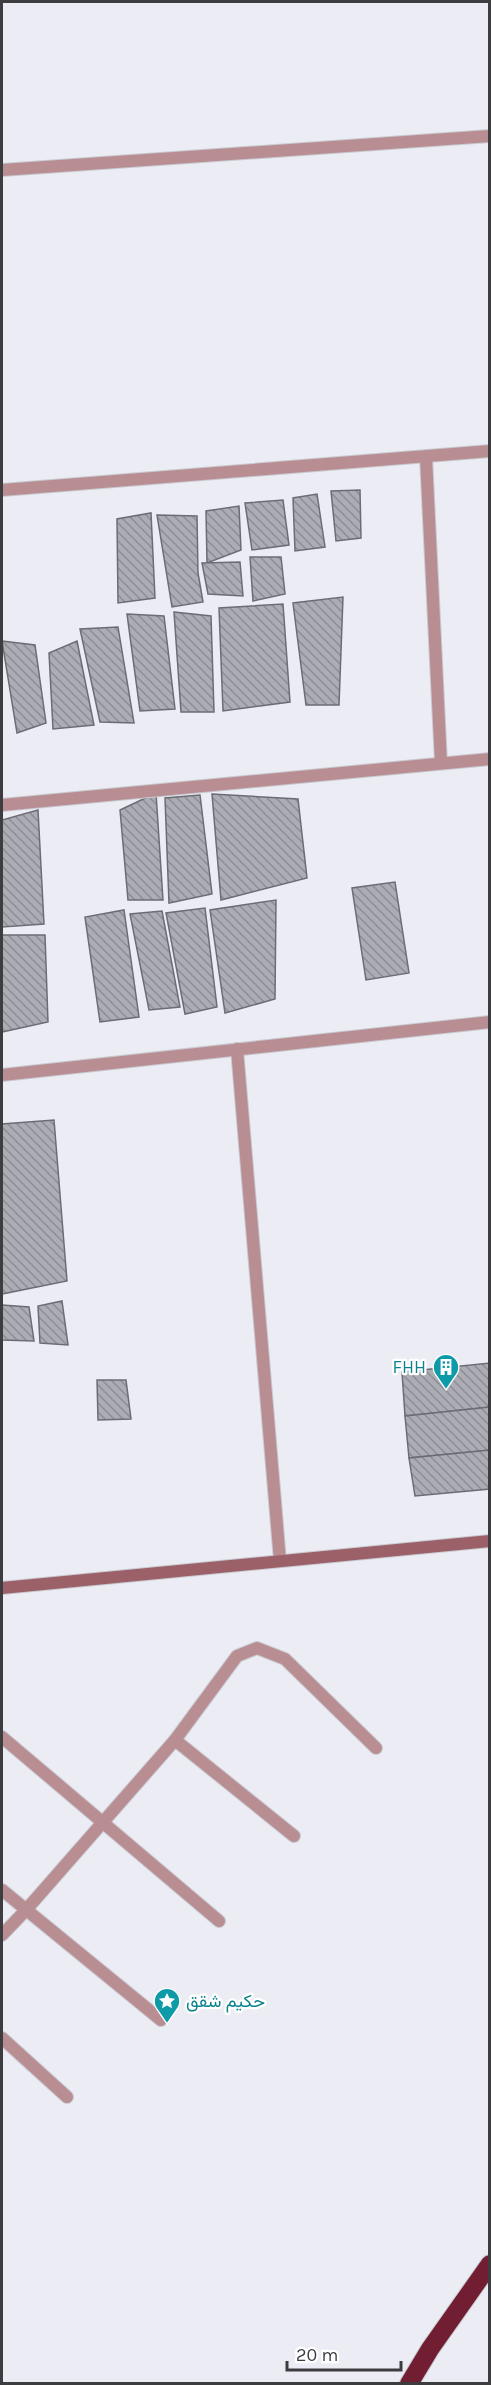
<svg xmlns="http://www.w3.org/2000/svg" width="491" height="2385" font-family="Karla,Vazirmatn,sans-serif">
<style>
.building{fill:url(#building-back-hatch);stroke:#6c6c74;stroke-width:1.5}
.lines{fill:none;stroke-linecap:round;stroke-linejoin:round}
.street-casing{stroke:#c9c9d1;stroke-width:14}
.secondary-casing{stroke:#c9c9d1;stroke-width:14}
.highway-casing{stroke:#c9c9d1;stroke-width:20}
.street{stroke:#b98e93;stroke-width:12}
.secondary{stroke:#9c6068;stroke-width:12}
.highway{stroke:#711e32;stroke-width:18}
.labels{text-anchor:middle;dominant-baseline:central;stroke-width:4.5;stroke-linejoin:round;paint-order:stroke}
.culture-label{font-size:18px;fill:#0d838f;stroke:#fff;text-anchor:end}
</style>
<defs>
<pattern id="building-back-hatch" width="6" height="6" patternUnits="userSpaceOnUse" patternTransform="scale(1.5)"><rect width="6" height="6" fill="#acacb5"/><path d="M-1 5l2 2M0 0l6 6M5-1l2 2" fill="none" stroke="#8d8d95"/></pattern>
</defs>
<rect width="100%" height="100%" fill="#ececf5"/>
<g class="building">
<polygon points="360,490 361,538 336,541 331,491"/>
<polygon points="317,494 325,547 295,551 293,498"/>
<polygon points="283,500 289,545 252,550 245,503"/>
<polygon points="239,506 241,550 207,563 206,511"/>
<polygon points="151,513 155,598 118,603 117,519"/>
<polygon points="157,515 197,516 198,573 203,602 172,607"/>
<polygon points="250,557 281,557 285,594 253,601"/>
<polygon points="240,562 243,596 208,594 202,563"/>
<polygon points="343,597 339,705 306,705 293,603"/>
<polygon points="283,604 290,702 223,711 219,608"/>
<polygon points="174,612 211,616 214,712 181,712"/>
<polygon points="127,614 164,616 175,709 140,711"/>
<polygon points="118,627 134,723 100,722 80,629"/>
<polygon points="2,641 35,645 46,723 17,733"/>
<polygon points="77,641 94,725 53,729 49,653"/>
<polygon points="156,793 163,900 128,900 120,810"/>
<polygon points="212,794 298,799 307,878 221,900"/>
<polygon points="200,795 212,894 169,903 165,798"/>
<polygon points="38,810 44,924 2,927 2,820"/>
<polygon points="395,882 409,973 366,980 352,888"/>
<polygon points="276,900 275,999 225,1013 210,910"/>
<polygon points="205,908 217,1007 185,1014 166,913"/>
<polygon points="124,910 139,1017 100,1022 85,917"/>
<polygon points="162,911 180,1007 149,1010 130,914"/>
<polygon points="2,935 45,935 48,1022 2,1032"/>
<polygon points="54,1120 67,1281 2,1294 2,1124"/>
<polygon points="62,1301 68,1345 40,1343 38,1306"/>
<polygon points="2,1305 29,1307 34,1341 2,1340"/>
<polygon points="490,1363 490,1407 405,1416 402,1372"/>
<polygon points="97,1380 126,1380 131,1419 98,1420"/>
<polygon points="490,1407 490,1450 409,1458 405,1416"/>
<polygon points="490,1450 490,1489 415,1496 409,1458"/>
</g>
<g class="lines">
<g class="street-casing">
<g id="street">
<polyline points="2,170 490,136"/>
<polyline points="426,457 441,763"/>
<polyline points="2,490 490,451"/>
<polyline points="2,805 490,759"/>
<polyline points="237,1049 280,1561"/>
<polyline points="2,1075 490,1022"/>
<polyline points="2,1737 219,1921"/>
<polyline points="175,1740 294,1836"/>
<polyline points="2,1890 161,2020"/>
<polyline points="2,1935 26,1910 175,1740 237,1656 257,1648 285,1659 376,1748"/>
<polyline points="2,2038 67,2097"/>
</g>
</g>
<g class="secondary-casing">
<polyline id="secondary" points="2,1588 490,1541"/>
</g>
<g class="highway-casing">
<polyline id="highway" points="409,2384 430,2349 490,2264"/>
</g>
<use href="#street" class="street"/>
<use href="#secondary" class="secondary"/>
<use href="#highway" class="highway"/>
</g>
<defs>
<g id="building-pin" transform="scale(1.35)"><path d="M0 17L-7.5 6A9.5 9.5 0 1 1 7.5 6Z" fill="#0f9aa8" stroke="#fff"/><path d="M-4-6H4V6H1V3H-1V6H-4ZM-2.5-4.3h1.7v1.8h-1.7ZM.8-4.3h1.7v1.8H.8ZM-2.5-1h1.7V.8h-1.7ZM.8-1h1.7V.8H.8Z" fill="#fff"/></g>
<g id="sight-pin" transform="scale(1.35)"><path d="M0 17L-7.5 6A9.5 9.5 0 1 1 7.5 6Z" fill="#0f9aa8" stroke="#fff"/><path d="M0-6L1.8-2.2L6-1.7L2.9 1.2L3.7 5.4L0 3.3L-3.7 5.4L-2.9 1.2L-6-1.7L-1.8-2.2Z" fill="#fff"/></g>
</defs>
<g fill-rule="evenodd">
<use href="#building-pin" x="446" y="1367"/>
<use href="#sight-pin" x="167" y="2001"/>
</g>
<g class="labels">
<g class="culture-label">
<text x="426" y="1367">FHH</text>
<text x="186" y="2001" text-anchor="start">حكيم شقق</text>
</g>
</g>
<rect width="491" height="2385" fill="none" stroke="#3d3d40" stroke-width="6"/>
<path d="M287 2361v9h114v-9" fill="none" stroke="#3d3d40" stroke-width="3"/>
<text x="296" y="2361" font-size="18" fill="#3d3d40" stroke="#ffffff" stroke-width="4.5" paint-order="stroke">20 m</text>
</svg>
